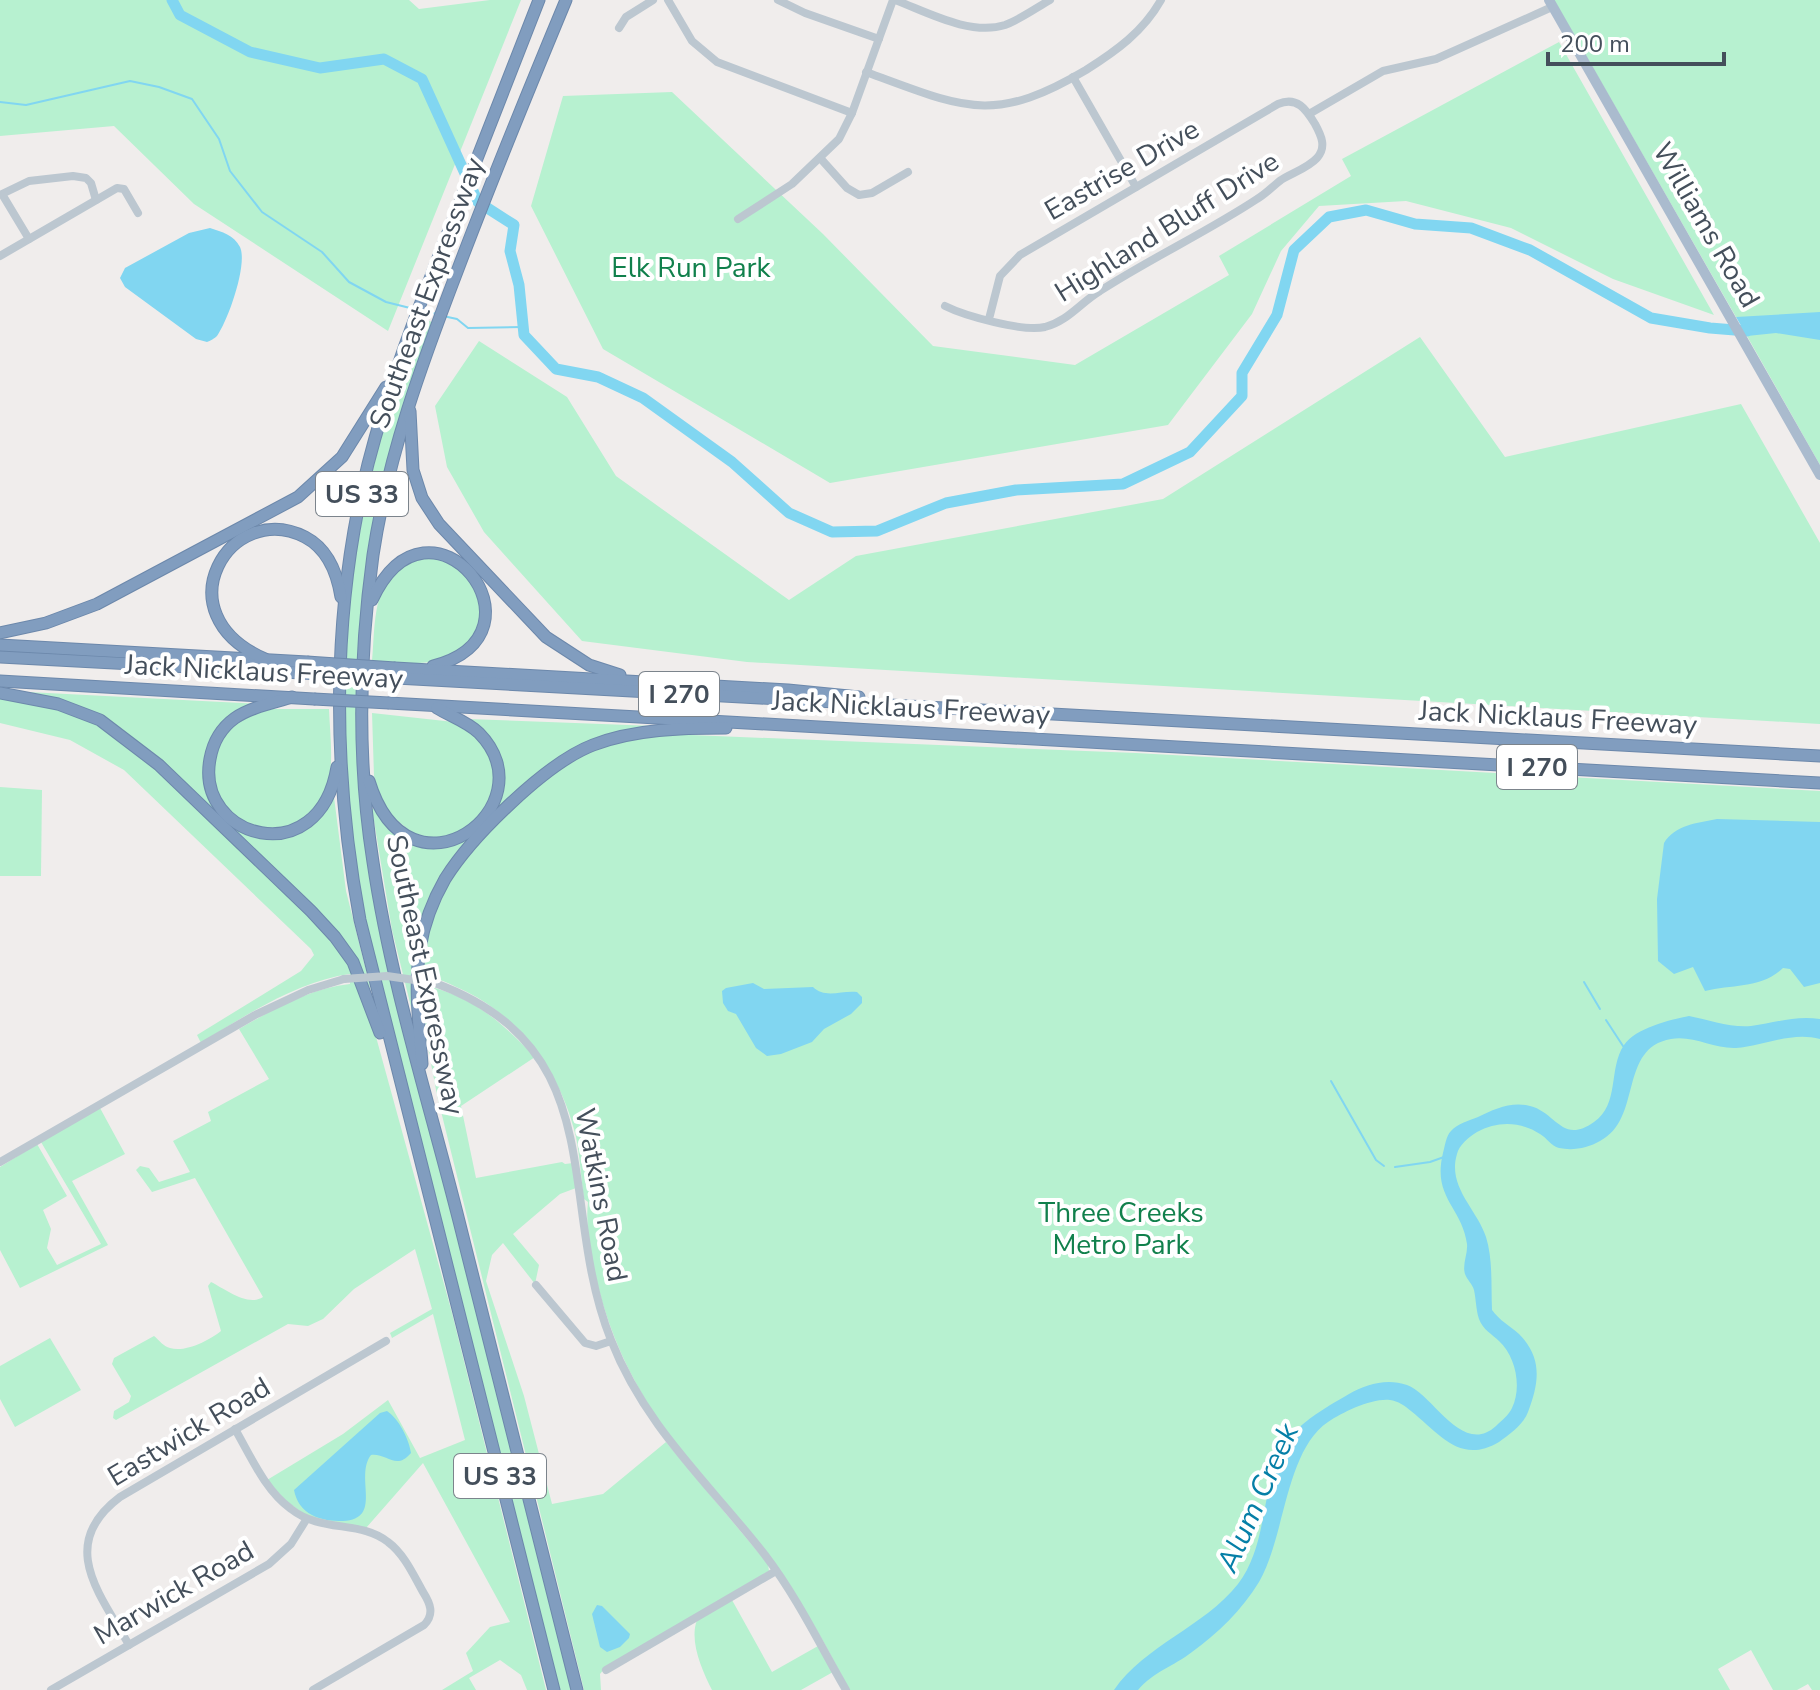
<svg xmlns="http://www.w3.org/2000/svg" width="1820" height="1690" font-family="'Nunito Sans',sans-serif">
<style>
.green{fill:#b7f1d0}
.water{fill:#81d6f1}
.lines{fill:none;stroke-linecap:round;stroke-linejoin:round}
.stream{stroke:#81d6f1;stroke-width:2}
.river{stroke:#81d6f1;stroke-width:11}
.highway-casing{stroke:#6c88ab;stroke-width:13}
.minor{stroke:#bcc7d0;stroke-width:8}
.major{stroke:#aabbce;stroke-width:10}
.highway{stroke:#819dbf;stroke-width:11}
.highway-bridge-casing{stroke:#6c88ab;stroke-width:13;stroke-linecap:butt}
.minor-bridge{stroke:#bcc7d0;stroke-width:8}
.highway-bridge{stroke:#819dbf;stroke-width:11}
.labels{text-anchor:middle;dominant-baseline:central;stroke-width:8;stroke-linejoin:round;paint-order:stroke}
.shield{fill:#fff;stroke:#7c848c;stroke-width:2}
.shield-label{font-size:26px;font-weight:bold;fill:#444f5b}
.street-label{font-size:28px;fill:#444f5b;stroke:#fff}
.park-label{font-size:28px;fill:#11804c;stroke:#fff}
.water-label{font-size:30px;font-style:italic;fill:#057fa7;stroke:#fff}
</style>
<rect width="100%" height="100%" fill="#f0edec"/>
<g class="green">
<polygon points="0,0 409,0 419,9 490,0 521,0 388,331 194,204 114,126 0,136"/>
<polygon points="1554,0 1820,0 1820,465 1747,336 1751,335 1741,317 1736,317"/>
<polygon points="1559,42 1714,315 1613,279 1511,228 1406,201 1319,206 1281,251 1252,314 1168,425 830,483 603,349 531,206 563,96 672,92 823,234 933,346 1075,365 1229,275 1219,256 1351,176 1342,159"/>
<path d="M420,318l12,4 -35,108 -36,191 9,248 24,114 179,707h-15c-41,-162 -82,-325 -123,-487 -30,-118 -66,-237 -83,-358 -25,-181 4,-358 68,-527z"/>
<polygon points="1420,337 1505,457 1741,404 1820,543 1820,724 747,662 582,641 484,532 447,467 435,406 479,341 567,397 616,476 789,600 856,556 1163,499"/>
<path d="M422,557c9,2 24,1 31,6 33,22 38,74 -1,93 -25,11 -53,6 -80,5 3,-30 0,-72 26,-93 6,-5 17,-8 24,-11z"/>
<polygon points="28,692 261,704 228,720 205,776 241,831 310,825 325,812 334,797 346,891 371,990 352,955 131,737"/>
<path d="M0,697l56,9 44,18 42,30 185,179 26,37 17,45 82,298 94,377h-19l-6,-15 -21,-15 -31,18 7,12h-34l31,-19 -7,-18 24,-26 20,-5 -87,-159 -57,65 -56,-10 -24,-17 -19,-21 76,-46 45,-34 32,58 45,-18 -32,-126 -41,24 -2,-5 42,-24 -17,-60 -61,40 -31,30 -15,7 -20,-2 -172,96 -3,-2 1,-7 15,-9 2,-6 -19,-32 2,-6 40,-22c5,4 10,11 16,12 15,5 40,-8 51,-17l-13,-45 3,-4c14,7 37,25 52,15l-68,-119 -43,14 -16,-22 4,-4 9,2 10,14 31,-10 -17,-31 38,-20 -3,-9 61,-33 -30,-50c35,-20 71,-41 111,-45v-10c-52,7 -104,41 -149,69l-4,-8 104,-64 13,-16 -3,-6 -187,-179 -54,-30 -70,-17z"/>
<path d="M268,709h61c1,27 6,60 -4,86 -5,13 -17,23 -29,29 -68,37 -132,-88 -28,-115z"/>
<polygon points="372,713 454,722 477,736 489,752 494,775 494,790 475,825 442,839 416,836 387,812 378,793 374,776"/>
<path d="M468,719l187,7 -35,8 -95,53 -96,118 -15,114 -22,-89 -20,-121h3c26,46 55,33 98,25l29,-52z"/>
<path d="M667,734l469,19 684,38v899h-8l-4,-6 -11,6h-24l-22,-40 -33,19 12,21h-880c-17,-29 -32,-62 -52,-89 -77,-104 -168,-185 -200,-315 -6,-26 -13,-57 -10,-84l-4,-3c-3,-21 -4,-42 -8,-62 -14,-61 -53,-117 -109,-145 -15,-7 -30,-15 -47,-18 2,-21 5,-45 13,-65 20,-49 98,-129 145,-154 28,-14 58,-18 89,-21z"/>
<polygon points="0,787 42,790 41,876 0,876"/>
<path d="M421,984c53,13 77,35 114,73l-74,49 15,72 86,-16 3,2 8,-1 3,25 -16,6 -47,40 26,31 -4,19 -32,-41 -11,12 -6,26 38,115 28,108 51,-10 63,-52 102,122 1,7 -163,96 -6,7 1,16h-17l-147,-595 -11,-58z"/>
<polygon points="100,1108 125,1154 72,1181 108,1245 20,1288 0,1250 0,1167 37,1144 67,1196 43,1210 51,1229 47,1248 57,1265 101,1244 41,1142"/>
<polygon points="50,1338 81,1390 15,1427 0,1399 0,1366"/>
<path d="M732,1600l40,72 46,-26 15,26 -32,18h-89c-10,-20 -23,-49 -15,-70z"/>
</g>
<g class="water">
<path d="M210,228c12,4 24,7 30,19 8,17 -12,74 -23,89 -2,2 -7,5 -10,6l-11,-3 -71,-52 -5,-9 5,-10 64,-35z"/>
<polygon points="1820,312 1820,340 1776,333 1747,336 1736,317"/>
<path d="M1717,819l103,3v161l-16,4 -14,-18 -7,-1c-22,21 -51,16 -78,23l-12,-24 -19,7 -16,-13 -1,-62 7,-56c11,-18 33,-20 53,-24z"/>
<path d="M753,983l11,6 49,-2c12,12 29,3 44,5l5,5v6l-11,11 -27,15 -12,13 -31,12 -14,2 -11,-8 -20,-34 -8,-3 -5,-8 -1,-12 4,-3z"/>
<path d="M1689,1016c20,4 42,12 62,10 25,-3 44,-11 69,-7v20c-29,-8 -55,7 -84,9 -22,1 -43,-13 -65,-9 -53,9 -28,80 -71,102 -12,7 -27,10 -41,7 -8,-2 -12,-10 -19,-14 -20,-13 -43,-13 -63,-2 -8,5 -18,13 -20,22 -10,33 20,55 29,83 7,22 5,50 6,73 7,10 18,16 27,24 24,24 20,49 9,78 -5,13 -18,22 -29,30 -39,23 -59,-8 -88,-31 -6,-5 -13,-10 -21,-11 -18,-2 -47,12 -62,22 -43,29 -43,116 -69,160 -17,28 -41,51 -67,70 -18,14 -39,20 -54,38h-24c31,-45 90,-63 124,-106 29,-38 23,-90 42,-132 12,-26 45,-44 69,-58 17,-10 38,-16 58,-9 26,9 55,72 89,41 5,-5 13,-11 16,-18 10,-21 4,-51 -13,-67 -7,-7 -16,-11 -20,-22 -3,-9 -3,-20 -5,-29 -2,-7 -7,-10 -9,-16 -3,-10 3,-20 2,-30 -5,-37 -35,-46 -24,-91 2,-7 3,-17 8,-22 6,-7 19,-11 27,-14 16,-8 34,-16 52,-11 26,6 32,39 64,16 26,-18 14,-53 30,-77 12,-17 45,-25 65,-29z"/>
<path d="M387,1411c12,8 22,28 24,42 -15,18 -24,0 -40,2 -17,22 13,64 -28,66 -11,0 -22,-1 -31,-6 -10,-5 -16,-14 -18,-25l86,-77z"/>
<polygon points="597,1605 602,1606 630,1634 629,1638 620,1647 607,1652 600,1647 592,1614"/>
</g>
<g class="lines">
<g class="stream">
<polyline points="0,102 26,105 130,81 159,87 192,99 219,139 230,171 262,212 322,252 349,282 386,302 414,309"/>
<polyline points="424,311 437,314"/>
<polyline points="443,316 457,319 468,328 523,327"/>
<polyline points="1584,982 1600,1009"/>
<polyline points="1606,1020 1623,1046"/>
<polyline points="1331,1081 1376,1160 1384,1166"/>
<polyline points="1395,1167 1430,1162 1444,1157"/>
</g>
<polyline class="river" points="172,0 180,15 250,52 320,68 384,59 422,79 478,202 514,225 510,251 519,285 524,335 556,369 598,377 643,398 732,462 789,513 832,532 877,531 946,503 1016,490 1123,484 1190,452 1242,396 1242,373 1277,315 1294,250 1329,217 1366,210 1415,224 1471,228 1530,250 1651,318 1710,328 1747,331"/>
<g class="highway-casing">
<g id="highway">
<path d="M539,0c-29,75 -58,150 -88,225 -31,79 -62,157 -83,239 -37,149 -36,306 -8,456l194,770"/>
<path d="M566,0c-37,89 -74,179 -108,269 -36,94 -70,186 -85,286 -14,102 -16,206 0,307 18,122 56,240 86,359 40,156 78,313 118,469"/>
<polyline points="410,411 413,470 422,498 439,524 546,637 589,665 620,675"/>
<path d="M372,600c58,-125 185,34 61,66"/>
<polyline points="0,633 46,623 97,604 298,497 342,457 386,387"/>
<polyline points="0,645 307,662"/>
<polyline points="0,657 302,673"/>
<path d="M265,659c-105,-46 -34,-160 40,-122 23,12 32,35 36,60"/>
<polyline points="395,668 788,690 859,697"/>
<polyline points="396,678 1820,756"/>
<polyline points="0,681 314,699"/>
<polyline points="0,693 58,704 100,720 159,765 311,911 335,937 353,962 380,1033"/>
<path d="M292,697c-19,6 -41,10 -57,21 -14,10 -22,24 -25,41 -15,79 109,115 127,8"/>
<polyline points="389,703 1820,783"/>
<path d="M369,781c40,131 182,25 110,-48 -11,-11 -29,-17 -42,-25"/>
<path d="M422,1064c-3,-39 -8,-78 -2,-116 4,-25 13,-48 25,-69 27,-43 101,-116 148,-134 41,-16 90,-17 133,-17"/>
</g>
</g>
<g class="minor">
<polyline points="668,0 692,41 717,62 852,113"/>
<polyline points="778,0 805,13 879,39"/>
<path d="M895,0c32,12 75,36 110,25 16,-6 31,-17 45,-25"/>
<polyline points="619,28 626,17 653,0"/>
<path d="M866,72c96,35 126,54 220,-2 30,-19 57,-38 75,-70"/>
<polyline points="1073,77 1136,187"/>
<polyline points="1309,114 1383,71 1436,59 1552,7"/>
<polyline points="821,159 847,188 859,195 872,193 908,172"/>
<polyline points="738,219 792,184 839,139 852,113 893,0"/>
<polyline points="29,239 2,194 29,181 73,176 86,178 91,183 96,200"/>
<polyline points="0,256 117,188 124,189 138,213"/>
<path d="M945,306c20,10 78,26 100,21 23,-6 35,-24 55,-36 51,-33 107,-59 157,-92 9,-5 16,-13 24,-19 11,-7 27,-12 36,-22 10,-11 4,-23 -2,-34 -9,-15 -18,-28 -37,-20l-258,151 -20,21 -11,43"/>
<path d="M435,983c180,67 120,217 176,357 34,87 98,143 154,215 32,42 55,90 81,135"/>
<polyline points="0,1162 255,1015 308,990 344,979"/>
<polyline points="536,1285 585,1343 596,1346 611,1341"/>
<path d="M235,1429c16,28 30,61 56,80 30,24 70,11 97,33 16,12 25,32 35,50 7,11 12,22 1,33l-111,65"/>
<path d="M129,1645c-30,-52 -72,-101 -9,-148l266,-156"/>
<polyline points="606,1670 776,1571"/>
<polyline points="51,1690 269,1564 291,1544 306,1520"/>
</g>
<polyline class="major" points="1549,0 1820,475"/>
<use href="#highway" class="highway"/>
<g class="highway-bridge-casing">
<g id="highway-bridge">
<polyline points="307,662 395,668"/>
<polyline points="302,673 396,678"/>
<polyline points="314,699 389,703"/>
</g>
</g>
<polyline class="minor-bridge" points="344,979 387,976 435,983"/>
<use href="#highway-bridge" class="highway-bridge"/>
</g>
<g class="labels">
<g class="shield">
<rect x="316" y="472" width="92" height="44" rx="6"/>
<rect x="639" y="672" width="80" height="44" rx="6"/>
<rect x="1497" y="745" width="80" height="44" rx="6"/>
<rect x="454" y="1454" width="92" height="44" rx="6"/>
</g>
<g class="shield-label">
<text x="362" y="494">US 33</text>
<text x="679" y="694">I 270</text>
<text x="1537" y="767">I 270</text>
<text x="500" y="1476">US 33</text>
</g>
<g class="street-label">
<text transform="translate(1122 170) rotate(-30)">Eastrise Drive</text>
<text transform="translate(1706 225) rotate(60)">Williams Road</text>
<text transform="translate(1167 227) rotate(-32)">Highland Bluff Drive</text>
<text transform="translate(427 293) rotate(-70)">Southeast Expressway</text>
<text transform="translate(264 672) rotate(3)">Jack Nicklaus Freeway</text>
<text transform="translate(911 708) rotate(3)">Jack Nicklaus Freeway</text>
<text transform="translate(1558 718) rotate(3)">Jack Nicklaus Freeway</text>
<text transform="translate(425 975) rotate(78)">Southeast Expressway</text>
<text transform="translate(601 1195) rotate(79)">Watkins Road</text>
<text transform="translate(189 1432) rotate(-31)">Eastwick Road</text>
<text transform="translate(174 1593) rotate(-30)">Marwick Road</text>
</g>
<g class="park-label">
<text x="691" y="268">Elk Run Park</text>
<text x="1121" y="1213">Three Creeks<tspan x="1121" dy="32">Metro Park</tspan></text>
</g>
<g class="water-label">
<text transform="translate(1258 1498) rotate(-66)">Alum Creek</text>
</g>
</g>
<path d="M1548 52v12h176v-12" fill="none" stroke="#444f5b" stroke-width="4"/>
<text x="1560" y="52" font-size="24" fill="#444f5b" stroke="#ffffff" stroke-width="6" paint-order="stroke">200 m</text>
</svg>
